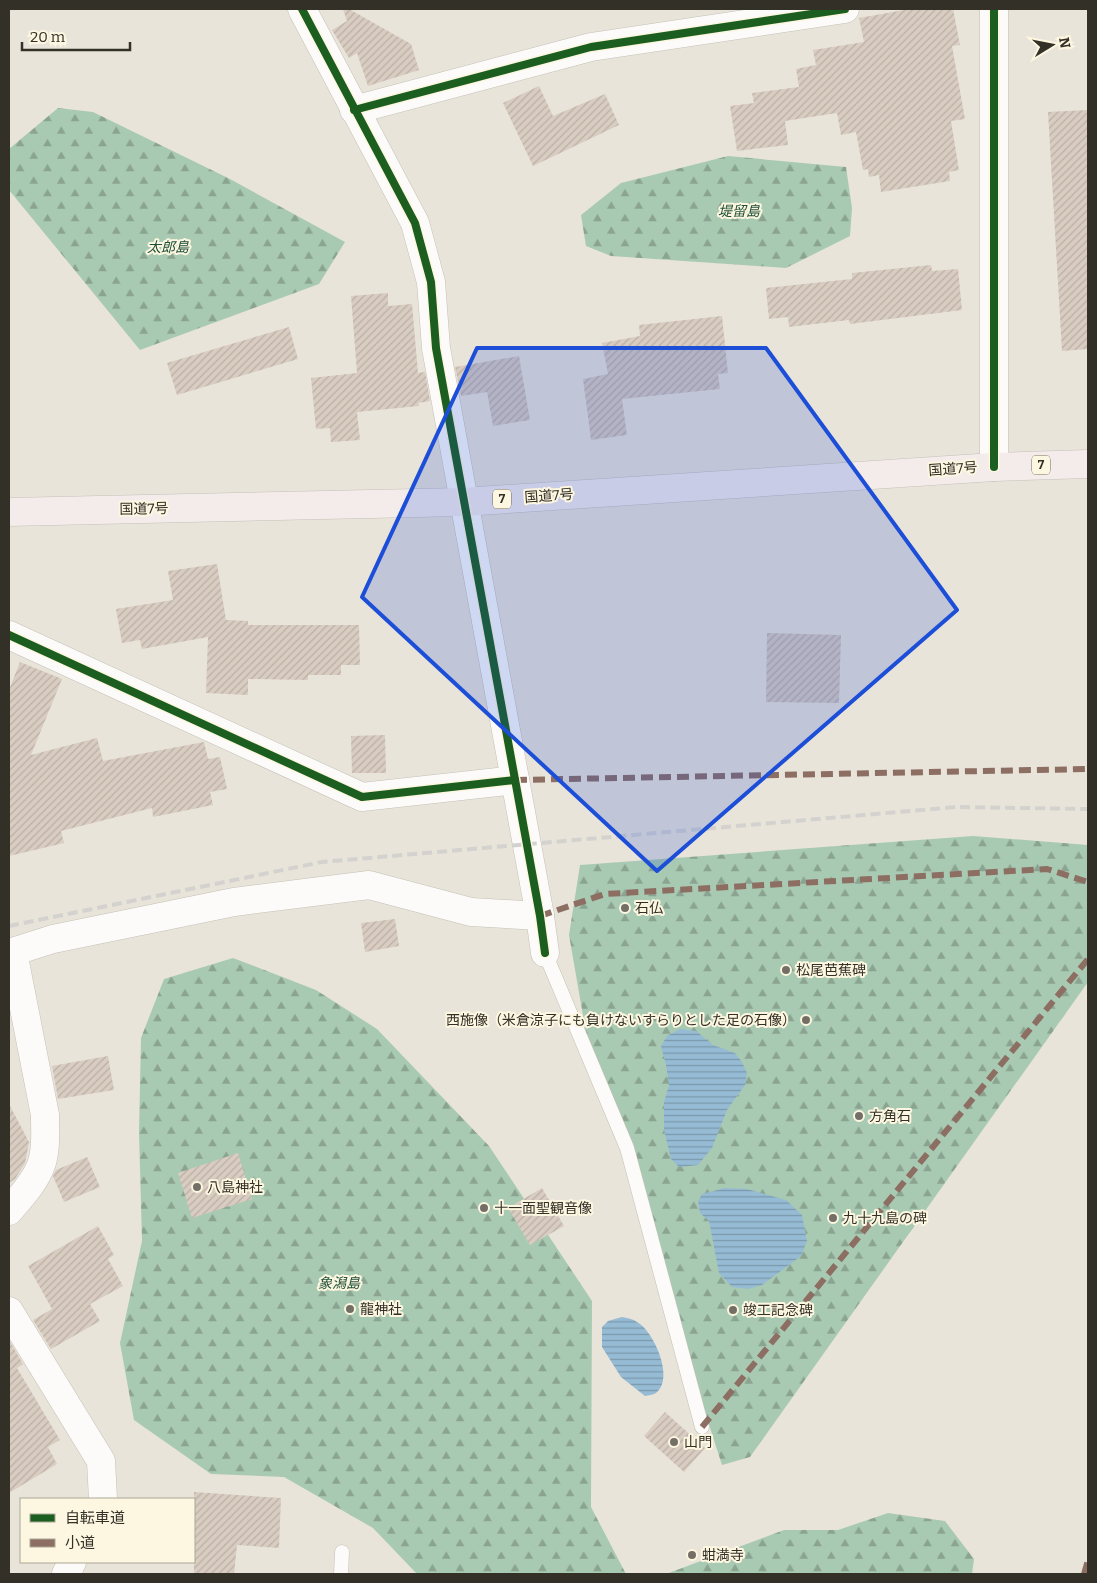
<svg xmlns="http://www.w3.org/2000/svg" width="1097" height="1583" font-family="Bitter,'Noto Sans JP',serif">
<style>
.forest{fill:url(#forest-firs)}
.water{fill:url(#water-rules)}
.building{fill:url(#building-hatch)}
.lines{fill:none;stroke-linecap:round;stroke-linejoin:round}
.service-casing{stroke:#c3c0b7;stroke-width:15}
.minor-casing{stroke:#c3c0b7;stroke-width:29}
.tertiary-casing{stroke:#c3c0b7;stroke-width:29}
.trunk-casing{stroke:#c3c0bb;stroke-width:29}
.service{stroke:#fcfbf9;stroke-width:14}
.minor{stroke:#fcfbf9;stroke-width:28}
.tertiary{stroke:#fcfbf9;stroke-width:28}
.trunk{stroke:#f4ecea;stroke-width:28}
.rail{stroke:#d3d2cf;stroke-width:4;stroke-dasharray:10 5;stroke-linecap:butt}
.quiet{stroke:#8d6e63;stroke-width:6;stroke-dasharray:12 6;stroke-linecap:butt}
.cycleway-casing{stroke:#fdf6e0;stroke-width:11}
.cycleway{stroke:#1b5e20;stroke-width:8}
.marked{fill:#1d4ed8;fill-opacity:0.2;stroke:#1d4ed8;stroke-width:4;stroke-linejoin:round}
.poi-dot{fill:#736f66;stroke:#fdf6e0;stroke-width:2}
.labels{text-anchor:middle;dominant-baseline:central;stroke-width:4;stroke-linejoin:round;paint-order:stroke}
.shield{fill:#fdf6e0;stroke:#706b5f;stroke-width:1}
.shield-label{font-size:12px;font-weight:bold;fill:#333028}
.park-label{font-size:14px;font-style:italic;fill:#1e5039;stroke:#fdf6e0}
.street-label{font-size:14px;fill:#333028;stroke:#fdf6e0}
.poi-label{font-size:14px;fill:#333028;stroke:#fdf6e0;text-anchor:start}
</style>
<defs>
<pattern id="forest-firs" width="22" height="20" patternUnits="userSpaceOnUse" patternTransform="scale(1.25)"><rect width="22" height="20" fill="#a9cab2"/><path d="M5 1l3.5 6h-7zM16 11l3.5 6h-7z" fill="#8aa491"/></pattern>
<pattern id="water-rules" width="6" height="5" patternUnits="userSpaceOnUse" patternTransform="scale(1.25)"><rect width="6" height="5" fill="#96bbd4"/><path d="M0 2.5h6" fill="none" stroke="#7b98ac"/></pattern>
<pattern id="building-hatch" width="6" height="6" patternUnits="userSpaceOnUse" patternTransform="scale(1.25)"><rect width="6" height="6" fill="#d9ccc1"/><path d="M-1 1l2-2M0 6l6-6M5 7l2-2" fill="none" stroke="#bbb0a6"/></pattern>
</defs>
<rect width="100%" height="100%" fill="#e9e4d9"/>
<g class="forest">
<polygon points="58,108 93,112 230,179 345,242 319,284 140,350 9,190 9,149"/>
<polygon points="728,156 846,167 852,208 850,236 786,268 611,256 586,246 581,215 621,183"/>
<polygon points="973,836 1088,845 1088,982 750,1457 722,1465 589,1050 569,935 580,865"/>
<polygon points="233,958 316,990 377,1029 489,1146 592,1301 591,1507 626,1574 417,1574 373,1528 284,1477 211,1474 134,1420 120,1343 142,1241 139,1132 141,1038 164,979"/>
<polygon points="888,1513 945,1521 974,1559 972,1574 666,1574 784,1530 838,1530"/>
</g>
<g class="water">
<polygon points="680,1029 696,1031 713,1045 735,1053 742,1062 747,1073 745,1085 727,1110 712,1148 698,1165 679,1167 671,1159 664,1130 664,1102 669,1085 666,1065 661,1046 667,1036"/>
<polygon points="725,1188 747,1189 786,1200 802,1215 807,1241 801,1256 762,1285 748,1289 732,1287 719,1273 709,1221 700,1213 698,1201 702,1194"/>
<path d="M622,1317c5,1 11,2 15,5 17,9 38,57 19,71 -3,2 -8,2 -11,3l-24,-19 -19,-30v-20l6,-6z"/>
</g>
<g class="building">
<polygon points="343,9 349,9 411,44 419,70 368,86 357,53 349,58 332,30 347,21"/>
<polygon points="910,9 953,9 960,45 952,46 965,119 951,121 959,170 949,172 950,181 881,192 879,175 869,177 868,169 863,170 856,132 841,135 837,113 785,121 788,145 737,151 730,106 754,103 752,93 799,87 796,69 816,65 813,50 864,42 859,18"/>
<polygon points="539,86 553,116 605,94 619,125 533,166 503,103"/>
<polygon points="1088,110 1088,349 1062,351 1048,112"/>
<polygon points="931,265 932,271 958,269 962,310 850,324 849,320 789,327 788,317 769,319 766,288 852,279 852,273"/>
<polygon points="388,293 388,306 412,304 418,373 425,372 430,401 418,403 419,406 357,412 360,440 331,442 330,428 316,429 311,378 357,373 351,296"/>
<polygon points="722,316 728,373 718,374 720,389 622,399 627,435 591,440 583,379 608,374 602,343 640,336 639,325"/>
<polygon points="289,327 298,359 177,395 167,363"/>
<polygon points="519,356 530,420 493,426 487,392 461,396 455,367"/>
<polygon points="217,564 226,620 248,621 248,625 359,625 360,665 341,665 341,675 308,675 308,680 248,679 248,695 206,693 208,637 142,649 140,640 122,643 116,609 173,600 168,571"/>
<polygon points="767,633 841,635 839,703 766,702"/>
<polygon points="20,662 62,679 31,755 97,738 103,761 204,742 208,759 220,757 227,789 210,792 213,805 153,817 152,808 61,831 64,843 9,856 9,690"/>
<polygon points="385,735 386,773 352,773 351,736"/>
<polygon points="395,919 399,946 365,952 361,923"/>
<polygon points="108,1056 114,1090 58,1099 52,1066"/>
<polygon points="9,1104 29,1142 25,1163 15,1179 9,1183"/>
<polygon points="238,1153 252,1199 192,1218 178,1173"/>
<polygon points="87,1157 100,1187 64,1202 53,1176 56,1170"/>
<polygon points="542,1188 564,1226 530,1245 508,1208"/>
<polygon points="98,1226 114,1255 108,1259 123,1286 90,1304 100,1321 51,1349 33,1320 52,1309 28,1266"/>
<polygon points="9,1340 23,1364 17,1368 60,1440 48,1447 57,1464 9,1493"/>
<polygon points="665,1412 705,1448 684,1472 644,1436"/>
<polygon points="194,1492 281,1498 279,1548 237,1545 234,1574 194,1574"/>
</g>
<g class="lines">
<g class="service-casing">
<g id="service">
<polyline points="545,953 627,1148 702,1427"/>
<polyline points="341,1574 342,1552"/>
</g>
</g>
<g class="minor-casing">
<g id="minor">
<polyline points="302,9 415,223 431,282 436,348 540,916 545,953"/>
<polyline points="354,110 591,47 845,9"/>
<polyline points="9,635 362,797 515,780"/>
<polyline points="9,953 53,939 234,902 369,885 471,912 540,916"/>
<path d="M9,1211c11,-13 23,-26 30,-41 8,-16 6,-38 6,-55l-32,-163"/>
<polyline points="9,1311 101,1461 103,1499"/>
<polyline points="66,1574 72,1562"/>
</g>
</g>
<g class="tertiary-casing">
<polyline id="tertiary" points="994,9 994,467"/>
</g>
<g class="trunk-casing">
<polyline id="trunk" points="9,512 463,502 994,467 1088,464"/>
</g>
<use href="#service" class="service"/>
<use href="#minor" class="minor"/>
<use href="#tertiary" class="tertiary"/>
<use href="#trunk" class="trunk"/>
<polyline class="rail" points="9,926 322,862 956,807 1088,809"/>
<g class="quiet">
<polyline points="515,780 1088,769"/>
<polyline points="540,916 605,894 1047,869 1088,882"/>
<polyline points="702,1427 1088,959"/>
<polyline points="1084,1574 1088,1560"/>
</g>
<g class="cycleway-casing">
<g id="cycleway">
<polyline points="302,9 415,223 431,282 436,348 540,916 545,953"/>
<polyline points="994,9 994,467"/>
<polyline points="354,110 591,47 845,9"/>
<polyline points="9,635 362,797 515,780"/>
</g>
</g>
<use href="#cycleway" class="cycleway"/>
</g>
<path class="marked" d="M477,348h289l191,262 -300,261 -295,-274z"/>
<g class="poi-dot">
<circle cx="625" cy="908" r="5"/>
<circle cx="786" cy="970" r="5"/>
<circle cx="806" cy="1020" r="5"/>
<circle cx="859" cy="1116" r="5"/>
<circle cx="197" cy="1187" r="5"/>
<circle cx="484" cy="1208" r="5"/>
<circle cx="833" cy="1218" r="5"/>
<circle cx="350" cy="1309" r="5"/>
<circle cx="733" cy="1310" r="5"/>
<circle cx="674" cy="1442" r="5"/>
<circle cx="692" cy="1555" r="5"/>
</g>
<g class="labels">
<g class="shield">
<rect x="1032" y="455.5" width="18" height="19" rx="4"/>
<rect x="493" y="489.5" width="18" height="19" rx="4"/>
</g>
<g class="shield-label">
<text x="1041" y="465">7</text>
<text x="502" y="499">7</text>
</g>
<g class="park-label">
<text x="739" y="211">堤留島</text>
<text x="168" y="247">太郎島</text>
<text x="339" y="1283">象潟島</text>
</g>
<g class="street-label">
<text transform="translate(953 469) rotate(-4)">国道7号</text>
<text transform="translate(549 496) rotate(-4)">国道7号</text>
<text transform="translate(144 509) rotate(-1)">国道7号</text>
</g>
<g class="poi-label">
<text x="635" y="908">石仏</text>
<text x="796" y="970">松尾芭蕉碑</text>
<text x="796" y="1020" text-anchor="end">西施像（米倉涼子にも負けないすらりとした足の石像）</text>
<text x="869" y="1116">方角石</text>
<text x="207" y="1187">八島神社</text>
<text x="494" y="1208">十一面聖観音像</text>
<text x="843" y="1218">九十九島の碑</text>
<text x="360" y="1309">龍神社</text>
<text x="743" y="1310">竣工記念碑</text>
<text x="684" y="1442">山門</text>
<text x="702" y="1555">蚶満寺</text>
</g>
</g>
<rect width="1097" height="1583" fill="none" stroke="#333028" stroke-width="20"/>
<rect x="20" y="1498" width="175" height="65" fill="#fdf6e0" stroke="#aca796"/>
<rect x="30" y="1514" width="25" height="8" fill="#1b5e20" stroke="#aca796"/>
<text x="65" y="1523" font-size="15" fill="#333028">自転車道</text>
<rect x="30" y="1539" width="25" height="8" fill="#8d6e63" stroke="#aca796"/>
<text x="65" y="1548" font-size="15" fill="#333028">小道</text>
<g transform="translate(1052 45) rotate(80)" stroke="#fdf6e0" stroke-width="4" paint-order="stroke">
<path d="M0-4L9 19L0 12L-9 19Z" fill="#333028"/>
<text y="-8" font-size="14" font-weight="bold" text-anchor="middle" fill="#333028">N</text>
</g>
<path d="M22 42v8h108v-8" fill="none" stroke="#333028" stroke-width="2.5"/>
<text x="30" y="42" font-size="15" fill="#333028" stroke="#fdf6e0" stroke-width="4" paint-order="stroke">20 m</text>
</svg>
